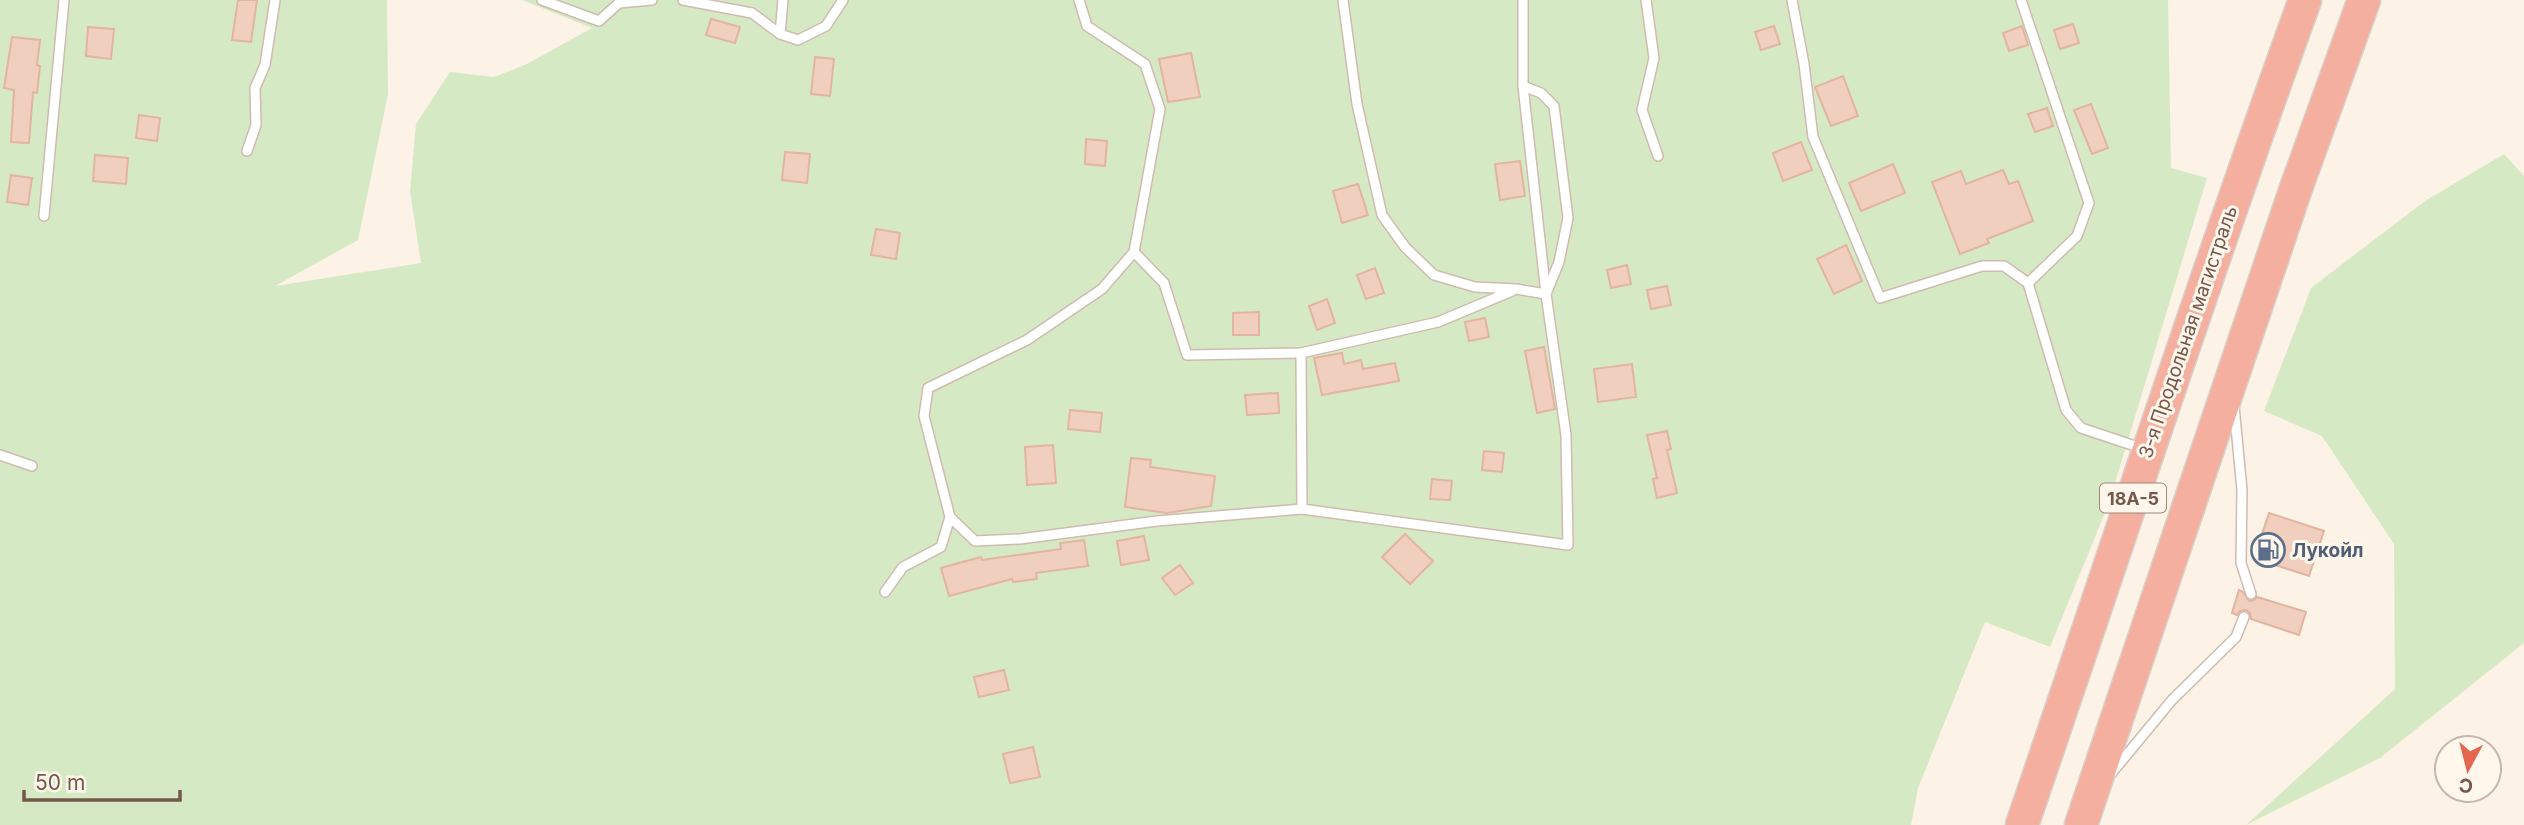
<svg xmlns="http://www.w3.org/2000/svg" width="2524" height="825" font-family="Inter,sans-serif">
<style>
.green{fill:#d6e9c5}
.building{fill:#f1cfbe;stroke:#e3b49f;stroke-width:2}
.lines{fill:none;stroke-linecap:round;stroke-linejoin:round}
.lane-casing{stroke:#cfbbaf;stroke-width:12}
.highway-casing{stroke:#d8d0cd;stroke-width:35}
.lane{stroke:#fff;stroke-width:9}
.highway{stroke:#f4af9f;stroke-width:32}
.labels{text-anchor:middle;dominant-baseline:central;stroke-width:6;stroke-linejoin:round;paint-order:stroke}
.shield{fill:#fff6ec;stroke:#9e877b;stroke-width:2}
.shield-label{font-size:18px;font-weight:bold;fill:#75574b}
.street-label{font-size:19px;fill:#75574b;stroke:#fff6ec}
.service-label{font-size:19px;font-weight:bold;fill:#4e5e75;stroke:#fff6ec;text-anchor:start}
</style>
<rect width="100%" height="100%" fill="#fcf2e6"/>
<g class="green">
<polygon points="0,0 387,0 388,94 358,240 275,286 421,263 410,191 416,124 450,72 494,77 527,64 592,28 522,0 2168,0 2171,168 2207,178 2109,503 2050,647 1985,622 1918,788 1911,825 0,825"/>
<polygon points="2504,154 2524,176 2524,643 2380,758 2246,825 2395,689 2394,544 2322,436 2264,411 2311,288 2425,201"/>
</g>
<g class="building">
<polygon points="238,0 257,0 251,42 232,40"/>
<polygon points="711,19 740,27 735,43 706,35"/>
<polygon points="2073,24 2079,43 2060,49 2054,30"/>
<polygon points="1774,26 1780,44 1761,50 1755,32"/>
<polygon points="2022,26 2028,45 2009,51 2003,33"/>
<polygon points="88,27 114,29 111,59 86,56"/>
<polygon points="12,37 40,40 37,65 40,66 37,93 33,92 29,143 11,142 14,90 4,88"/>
<polygon points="1191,53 1200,97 1168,102 1159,59"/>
<polygon points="815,57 834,59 830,96 811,94"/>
<polygon points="1843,76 1858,116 1831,126 1815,87"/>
<polygon points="2091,104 2108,148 2092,154 2074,110"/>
<polygon points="2047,108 2053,126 2035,132 2028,114"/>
<polygon points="139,115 160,118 157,141 136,138"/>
<polygon points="1086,139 1107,141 1105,166 1085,164"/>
<polygon points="1801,142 1812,170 1783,181 1773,153"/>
<polygon points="785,152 810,154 807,183 782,180"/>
<polygon points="95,155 128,158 126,184 93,181"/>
<polygon points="1520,161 1525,196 1500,200 1495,164"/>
<polygon points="1893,164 1905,193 1861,211 1849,183"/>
<polygon points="2003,170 2009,184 2018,181 2033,221 1987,239 1989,243 1960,254 1932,182 1961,171 1966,184"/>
<polygon points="11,175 32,178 28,205 7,202"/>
<polygon points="1358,184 1368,215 1342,223 1333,191"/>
<polygon points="876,229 900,233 896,259 871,255"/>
<polygon points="1846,245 1862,281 1834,294 1817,259"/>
<polygon points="1627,265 1631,284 1611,288 1607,270"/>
<polygon points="1375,268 1384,293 1366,299 1357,275"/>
<polygon points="1667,286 1671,305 1651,309 1647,290"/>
<polygon points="1327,299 1335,323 1317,330 1309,306"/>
<polygon points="1259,312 1259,335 1233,335 1233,313"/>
<polygon points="1485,318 1489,337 1469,341 1465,322"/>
<polygon points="1544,347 1555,409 1537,413 1525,351"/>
<polygon points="1342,353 1344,364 1361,360 1363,369 1395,363 1399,381 1322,395 1314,358"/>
<polygon points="1632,364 1636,397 1598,402 1594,369"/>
<polygon points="1278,393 1279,413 1247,415 1245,395"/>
<polygon points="1070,410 1102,413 1100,432 1068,429"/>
<polygon points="1667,431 1671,449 1667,450 1677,493 1657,498 1653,479 1657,478 1647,435"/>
<polygon points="1053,445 1056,483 1027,485 1025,447"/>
<polygon points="1484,451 1504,453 1502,472 1482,470"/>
<polygon points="1131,458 1151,460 1150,467 1215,476 1211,506 1167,513 1125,507"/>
<polygon points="1432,479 1452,481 1450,500 1430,499"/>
<polygon points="2269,513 2324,531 2309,576 2254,558"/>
<polygon points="1405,534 1433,561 1410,584 1382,557"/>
<polygon points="1144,536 1149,560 1121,565 1117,541"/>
<polygon points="1084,540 1088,566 1036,573 1037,579 1013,582 1012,579 949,596 941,568 981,557 982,560 1061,549 1060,543"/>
<polygon points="1180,565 1193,583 1175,595 1162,578"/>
<polygon points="2239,590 2243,592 2249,601 2254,600 2257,597 2306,612 2299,635 2251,619 2250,613 2246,610 2240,611 2237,615 2232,613"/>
<polygon points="1004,670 1009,690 979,697 974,677"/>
<polygon points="1033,747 1040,777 1010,783 1003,754"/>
</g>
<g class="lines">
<g class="lane-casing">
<g id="lane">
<polyline points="542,0 599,21 619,3 652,0"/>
<polyline points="683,0 752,13 780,34 798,40 826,26 843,0"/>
<polyline points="1079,0 1087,26 1145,64 1160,109 1134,252 1102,289 1027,340 928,388 924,416 950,517 975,541 1020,539 1157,521 1302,509 1568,545 1566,435 1546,294 1523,86 1523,0"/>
<polyline points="1343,0 1357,104 1382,215 1405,247 1434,275 1475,287 1516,289 1546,294 1559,262 1568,218 1554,106 1541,93 1523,86"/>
<polyline points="1646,0 1654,58 1642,110 1658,156"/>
<polyline points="1792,0 1804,64 1813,137 1880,298 1982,266 2004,266 2028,283 2077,236 2089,203 2021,0"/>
<polyline points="780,34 783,0"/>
<polyline points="247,151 256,125 255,88 265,65 275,0"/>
<polyline points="44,216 64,0"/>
<polyline points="1134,252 1164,283 1187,355 1301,353 1438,322 1512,291"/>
<polyline points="2028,283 2066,410 2081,428 2144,449"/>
<polyline points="1301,353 1302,509"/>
<polyline points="2234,406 2242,490 2241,563 2251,594"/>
<polyline points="0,455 32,466"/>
<polyline points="885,592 903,567 941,547 950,517"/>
<polyline points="2110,775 2172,700 2236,637 2244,617"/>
</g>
</g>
<g class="highway-casing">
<g id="highway">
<path d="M2022,825c94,-275 184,-552 283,-825"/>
<polyline points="2081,825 2295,191 2364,0"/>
</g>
</g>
<use href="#lane" class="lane"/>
<use href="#highway" class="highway"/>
</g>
<defs>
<g id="fuel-ring" transform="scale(1.75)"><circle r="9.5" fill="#fff6ec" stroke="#5c6f8a" stroke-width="1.5"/><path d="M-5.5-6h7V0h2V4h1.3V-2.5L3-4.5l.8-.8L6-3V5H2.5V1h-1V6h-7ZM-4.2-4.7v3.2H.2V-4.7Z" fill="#5c6f8a"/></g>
</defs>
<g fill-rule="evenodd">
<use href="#fuel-ring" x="2268" y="550"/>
</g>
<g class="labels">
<rect class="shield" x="2100" y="483.5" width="66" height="29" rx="5"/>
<g class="shield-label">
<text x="2133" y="498">18А-5</text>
</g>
<g class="street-label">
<text transform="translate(2188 332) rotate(-71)">3-я Продольная магистраль</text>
</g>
<g class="service-label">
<text x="2292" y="550">Лукойл</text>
</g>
</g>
<g transform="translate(2468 769) rotate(187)"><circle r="33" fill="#fff6ec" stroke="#c8b6ac" stroke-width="2"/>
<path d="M0-5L12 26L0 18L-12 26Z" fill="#e3664e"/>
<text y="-10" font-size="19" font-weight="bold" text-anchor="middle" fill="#75574b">С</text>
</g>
<path d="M24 790v10h156v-10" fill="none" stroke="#75574b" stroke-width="3.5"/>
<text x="35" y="790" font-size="21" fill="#75574b" stroke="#fff6ec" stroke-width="5" paint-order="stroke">50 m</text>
</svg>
